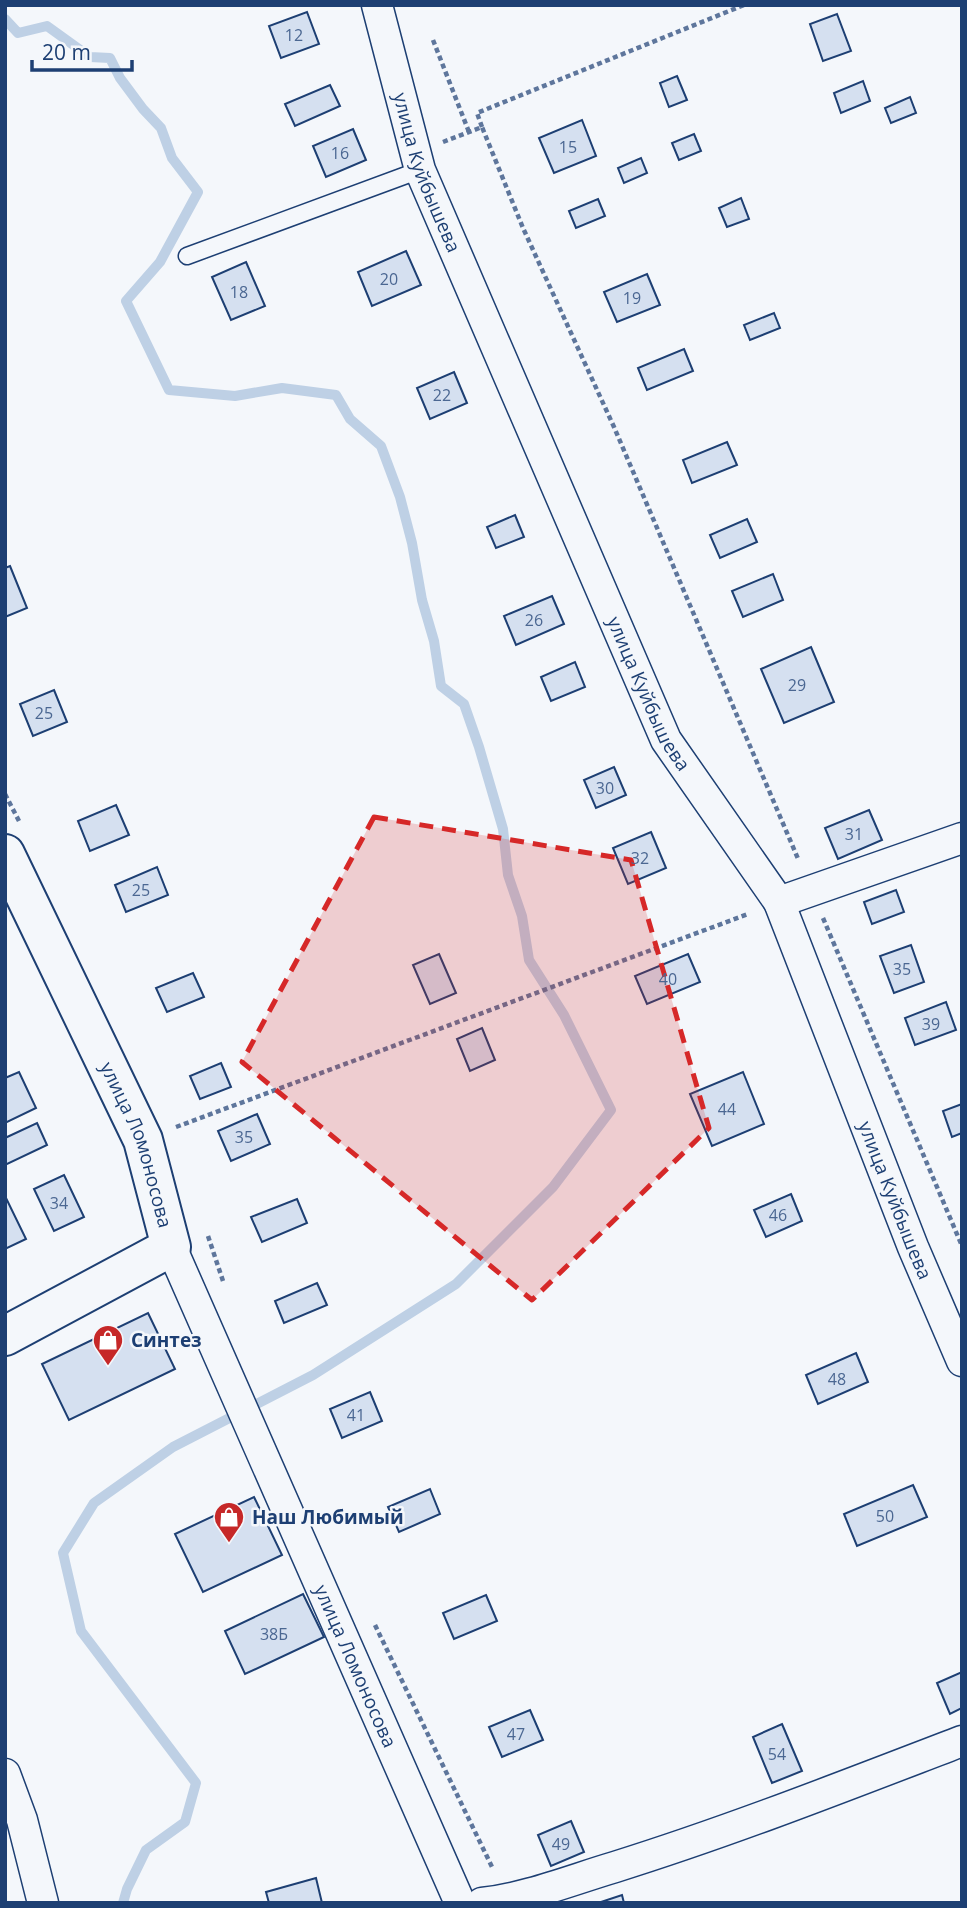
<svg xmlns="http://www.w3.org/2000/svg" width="967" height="1908" font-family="'Open Sans',sans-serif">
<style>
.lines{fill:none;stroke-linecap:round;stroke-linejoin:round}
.stream{stroke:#bed0e5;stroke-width:10}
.building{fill:#d5e0f0;stroke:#1d3f73;stroke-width:2}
.lane-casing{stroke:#1d3f73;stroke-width:19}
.street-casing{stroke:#1d3f73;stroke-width:33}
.secondary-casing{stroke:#1d3f73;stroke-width:42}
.path{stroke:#5e769c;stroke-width:4.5;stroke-dasharray:5 3.5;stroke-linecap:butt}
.lane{stroke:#f4f7fb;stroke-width:16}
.street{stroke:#f4f7fb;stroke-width:30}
.secondary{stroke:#f4f7fb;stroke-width:38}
.marked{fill:#d62828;fill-opacity:0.2;stroke:#d62828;stroke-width:5;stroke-dasharray:14 9;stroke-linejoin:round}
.labels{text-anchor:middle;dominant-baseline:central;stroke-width:5;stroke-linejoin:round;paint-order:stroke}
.number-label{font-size:16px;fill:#4b6792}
.street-label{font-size:19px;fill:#1d3f73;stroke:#f4f7fb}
.poi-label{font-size:19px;font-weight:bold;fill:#1d3f73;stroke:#f4f7fb;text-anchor:start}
</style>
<rect width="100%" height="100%" fill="#f4f7fb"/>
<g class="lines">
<polyline class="stream" points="5,19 18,33 47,26 90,57 110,58 120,78 143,109 161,128 172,158 198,192 160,262 126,301 169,390 235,396 282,388 336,395 350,419 381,446 400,497 412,543 422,600 434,641 441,686 464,704 479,747 503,829 508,875 522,916 529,960 564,1015 611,1110 553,1187 456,1284 313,1375 173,1447 94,1503 63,1553 81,1631 196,1783 185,1822 146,1850 127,1889 123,1903"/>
</g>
<g class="building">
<polygon points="307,12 319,44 281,58 269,26"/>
<polygon points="837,14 851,51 823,61 810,24"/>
<polygon points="677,76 687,100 669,107 660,83"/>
<polygon points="863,81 870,101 841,113 834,93"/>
<polygon points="330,85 340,106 295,126 285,104"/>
<polygon points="910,97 916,113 891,123 885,108"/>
<polygon points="582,120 596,156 554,173 539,138"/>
<polygon points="353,129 366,160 326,177 313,146"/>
<polygon points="694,134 701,151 679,160 672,143"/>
<polygon points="641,158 647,173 624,183 618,168"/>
<polygon points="741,198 749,219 727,227 719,208"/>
<polygon points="598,199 605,216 576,228 569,211"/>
<polygon points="406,251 421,285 372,306 358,272"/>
<polygon points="246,262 265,306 231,320 212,277"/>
<polygon points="647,274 660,305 617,322 604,292"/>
<polygon points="774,313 780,328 750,340 744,325"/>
<polygon points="684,349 693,371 647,390 638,368"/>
<polygon points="454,372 467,403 430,419 417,388"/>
<polygon points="727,442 737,465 692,483 683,460"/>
<polygon points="515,515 524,537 496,548 487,527"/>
<polygon points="747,519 757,542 720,558 710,535"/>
<polygon points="10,566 27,608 5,617 5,568"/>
<polygon points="773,574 783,600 743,617 732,591"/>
<polygon points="552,596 564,624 516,645 504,616"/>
<polygon points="811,647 834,702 784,723 761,669"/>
<polygon points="575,662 585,687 551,701 541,677"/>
<polygon points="54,690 67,722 33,736 20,704"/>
<polygon points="614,767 626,795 596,808 584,780"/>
<polygon points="116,805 129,835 90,851 78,821"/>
<polygon points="869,810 882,840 838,859 825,828"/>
<polygon points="651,832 666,868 628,884 613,848"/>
<polygon points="157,867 168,895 126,912 115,885"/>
<polygon points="896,890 904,912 872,924 864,902"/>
<polygon points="911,945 924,982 894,993 880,956"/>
<polygon points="439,954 456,993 430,1004 413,965"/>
<polygon points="688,954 700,982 647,1004 635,976"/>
<polygon points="193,973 204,997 167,1012 156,988"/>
<polygon points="946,1002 956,1030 915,1045 905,1018"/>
<polygon points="482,1028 495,1060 470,1071 457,1039"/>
<polygon points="221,1063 231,1087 200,1099 190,1076"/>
<polygon points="19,1072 36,1108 5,1123 5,1078"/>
<polygon points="743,1072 764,1124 712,1146 690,1094"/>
<polygon points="962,1104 962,1133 952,1137 943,1111"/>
<polygon points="257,1114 270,1144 231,1161 218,1131"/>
<polygon points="37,1123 47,1145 5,1165 5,1138"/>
<polygon points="64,1175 84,1217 54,1231 34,1189"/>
<polygon points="791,1194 802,1221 766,1237 754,1210"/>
<polygon points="5,1196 26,1239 5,1249"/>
<polygon points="297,1199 307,1223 262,1242 251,1217"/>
<polygon points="317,1283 327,1305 284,1323 275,1301"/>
<polygon points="148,1313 175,1369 69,1420 42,1364"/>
<polygon points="856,1353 868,1382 818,1404 806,1375"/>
<polygon points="370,1392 382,1421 342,1438 330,1409"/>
<polygon points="913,1485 927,1517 857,1546 844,1514"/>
<polygon points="430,1489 440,1514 399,1532 388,1507"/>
<polygon points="254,1497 282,1555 203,1592 175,1534"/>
<polygon points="303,1594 324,1637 245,1674 225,1631"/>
<polygon points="486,1595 497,1621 454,1639 443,1613"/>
<polygon points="962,1672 962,1708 950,1714 937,1683"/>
<polygon points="530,1710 543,1740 502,1757 489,1727"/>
<polygon points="782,1724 802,1771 772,1783 753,1737"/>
<polygon points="571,1821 584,1852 551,1866 538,1835"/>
<polygon points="316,1878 322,1903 269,1903 266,1892"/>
<polygon points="622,1895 624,1903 598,1903"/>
</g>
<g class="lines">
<g class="lane-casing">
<polyline id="lane" points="187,256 420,170"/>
</g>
<g class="street-casing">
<g id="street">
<path id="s1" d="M377,5l43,165 246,570 113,162 134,345 49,114"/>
<polyline points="779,902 962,838"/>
<path id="s2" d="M171,1247l289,656"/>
<polyline points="5,1774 22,1820 43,1903"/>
<path d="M482,1903c45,-5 89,-23 133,-36 118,-37 232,-82 347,-126"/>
</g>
</g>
<g class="secondary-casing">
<g id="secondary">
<path id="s3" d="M5,854l138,286 28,107 -166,89"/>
</g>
</g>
<g class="path">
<polyline points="433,40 469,132"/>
<polyline points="482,127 477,113 744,5"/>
<polyline points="443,142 482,127 523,228 614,427 799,861"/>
<polyline points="5,794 19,821"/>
<polyline points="823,918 962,1246"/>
<polyline points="176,1127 748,914"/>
<polyline points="208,1236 223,1281"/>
<polyline points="375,1625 493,1869"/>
</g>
<use href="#lane" class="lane"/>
<use href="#street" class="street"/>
<use href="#secondary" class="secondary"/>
</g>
<path class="marked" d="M374,817l257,43 78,268 -177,172 -290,-238z"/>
<defs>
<g id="shop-pin" transform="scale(1.575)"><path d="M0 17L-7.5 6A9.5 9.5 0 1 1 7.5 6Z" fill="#c62828" stroke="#f4f7fb"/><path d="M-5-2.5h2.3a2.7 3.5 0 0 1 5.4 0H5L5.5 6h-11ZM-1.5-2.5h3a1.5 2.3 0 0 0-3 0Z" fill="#fff"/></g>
</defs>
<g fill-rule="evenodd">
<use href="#shop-pin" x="108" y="1340"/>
<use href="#shop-pin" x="229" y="1517"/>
</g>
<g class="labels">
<g class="number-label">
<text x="294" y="35">12</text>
<text x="568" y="147">15</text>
<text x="340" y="153">16</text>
<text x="389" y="279">20</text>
<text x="239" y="292">18</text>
<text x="632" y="298">19</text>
<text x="442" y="395">22</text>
<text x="534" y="620">26</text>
<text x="797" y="685">29</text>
<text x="44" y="713">25</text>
<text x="605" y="788">30</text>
<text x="854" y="834">31</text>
<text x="640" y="858">32</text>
<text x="141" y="890">25</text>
<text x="902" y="969">35</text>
<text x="668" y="979">40</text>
<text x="931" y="1024">39</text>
<text x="727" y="1109">44</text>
<text x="244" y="1137">35</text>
<text x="59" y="1203">34</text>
<text x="778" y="1215">46</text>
<text x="837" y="1379">48</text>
<text x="356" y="1415">41</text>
<text x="885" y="1516">50</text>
<text x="274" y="1634">38Б</text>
<text x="516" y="1734">47</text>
<text x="777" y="1754">54</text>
<text x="561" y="1844">49</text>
</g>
<g class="street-label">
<text stroke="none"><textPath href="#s1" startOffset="175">улица Куйбышева</textPath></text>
<text stroke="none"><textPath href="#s1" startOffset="742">улица Куйбышева</textPath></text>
<text stroke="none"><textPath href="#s3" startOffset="320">улица Ломоносова</textPath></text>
<text stroke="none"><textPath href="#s1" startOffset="1309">улица Куйбышева</textPath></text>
<text stroke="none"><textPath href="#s2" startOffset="458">улица Ломоносова</textPath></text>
</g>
<g class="poi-label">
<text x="131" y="1340">Синтез</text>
<text x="252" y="1517">Наш Любимый</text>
</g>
</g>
<rect width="967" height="1908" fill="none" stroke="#1d3f73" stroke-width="14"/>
<path d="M32 60v10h100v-10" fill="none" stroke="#1d3f73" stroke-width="3.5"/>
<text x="42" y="60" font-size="21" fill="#1d3f73" stroke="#f4f7fb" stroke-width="5" paint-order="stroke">20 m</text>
</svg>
